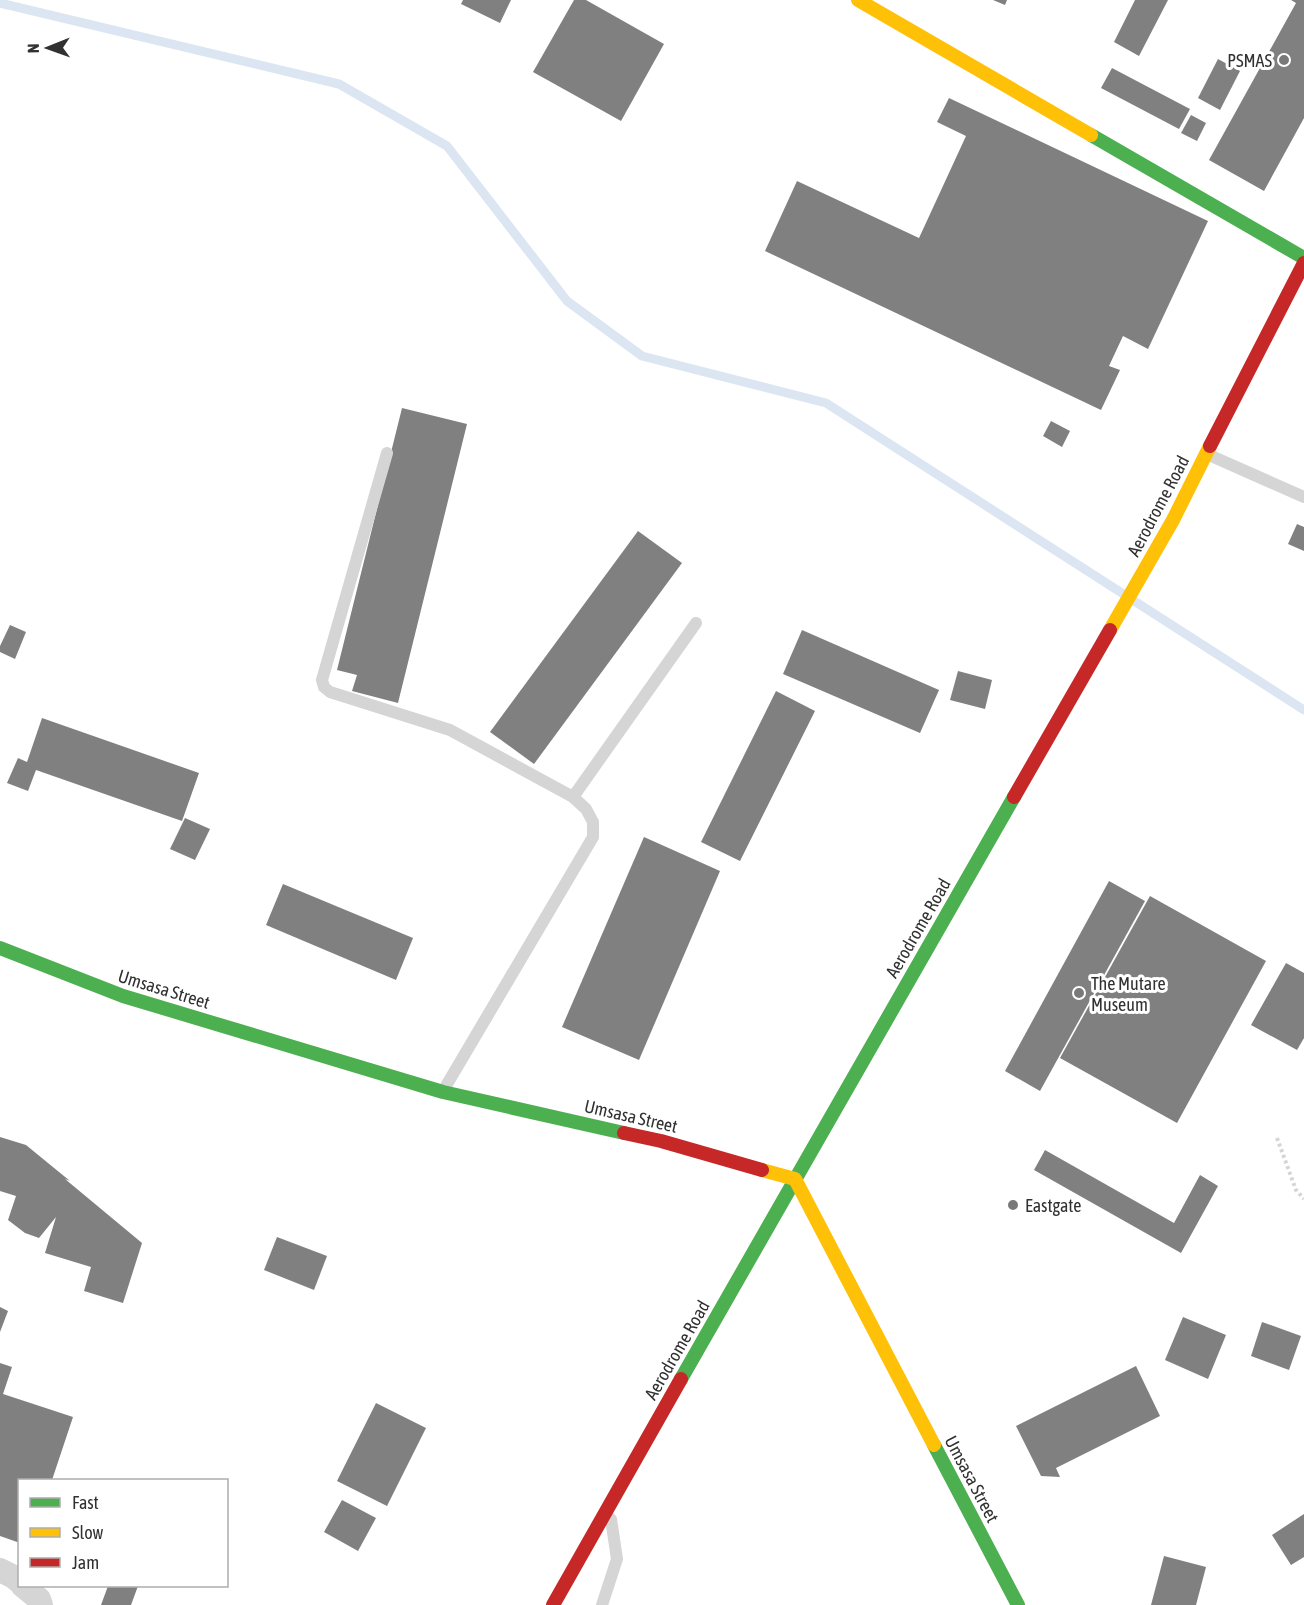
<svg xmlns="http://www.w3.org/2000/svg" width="1304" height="1605" font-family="'Asap Condensed',sans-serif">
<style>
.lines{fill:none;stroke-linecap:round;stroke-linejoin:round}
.stream{stroke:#dbe6f2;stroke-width:9}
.building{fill:#808080}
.path{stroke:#d5d5d5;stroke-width:4;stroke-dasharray:3 3;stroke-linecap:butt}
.lane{stroke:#d5d5d5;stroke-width:12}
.street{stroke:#d5d5d5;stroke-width:24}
.fast{stroke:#4caf50;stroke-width:14}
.slow{stroke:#ffc107;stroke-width:14}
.jam{stroke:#c62828;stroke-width:14}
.poi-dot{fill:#797979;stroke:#fff;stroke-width:2}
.labels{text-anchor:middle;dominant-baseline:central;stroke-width:6;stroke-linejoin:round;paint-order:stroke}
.poi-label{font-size:18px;fill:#313131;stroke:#fff;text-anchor:start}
.street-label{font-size:18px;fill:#313131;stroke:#fff}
</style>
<rect width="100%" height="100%" fill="#fff"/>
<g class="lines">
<polyline class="stream" points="0,3 339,84 447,146 567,301 642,356 826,403 1304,710"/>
</g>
<g class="building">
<polygon points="463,0 511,0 500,23 461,4"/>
<polygon points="574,0 586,0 664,44 621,121 533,72"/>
<polygon points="993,0 1007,0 1005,5"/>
<polygon points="1135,0 1168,0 1139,56 1114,42"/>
<polygon points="1291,0 1304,0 1304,118 1264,191 1209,160 1296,3"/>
<polygon points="1218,59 1240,71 1220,110 1198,98"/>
<polygon points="1112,68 1190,109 1179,129 1101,88"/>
<polygon points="949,98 1208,221 1148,349 1123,336 1109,366 1120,370 1101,410 765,251 797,181 919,238 966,136 937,122"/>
<polygon points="1191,115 1206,123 1197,141 1181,133"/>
<polygon points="402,408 467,424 398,703 352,691 357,675 337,670"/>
<polygon points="1051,421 1070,431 1062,447 1043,436"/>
<polygon points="1297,524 1304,527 1304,551 1288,544"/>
<polygon points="638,531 682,563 534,764 490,732"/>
<polygon points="10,625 26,632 15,659 0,652 0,646"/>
<polygon points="802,630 939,690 920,733 783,674"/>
<polygon points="958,671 992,680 985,709 950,700"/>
<polygon points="776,691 815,711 740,861 701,842"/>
<polygon points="42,718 199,773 182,821 36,770 28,791 7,783 18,758 27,762"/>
<polygon points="185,818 210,829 195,860 170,849"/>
<polygon points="644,837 720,871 639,1060 562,1027"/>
<polygon points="1109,881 1145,901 1040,1091 1005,1071"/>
<polygon points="283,884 413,938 396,980 266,925"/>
<polygon points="1150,896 1266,961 1177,1123 1060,1058"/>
<polygon points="1286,963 1304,973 1304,1038 1297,1050 1251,1025"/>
<polygon points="0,1137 26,1145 70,1181 65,1179 142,1243 123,1303 84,1291 91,1267 45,1253 56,1217 39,1238 25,1233 8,1220 16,1196 0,1191"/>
<polygon points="1045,1150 1174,1223 1200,1175 1218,1186 1181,1253 1034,1170"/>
<polygon points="277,1237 327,1256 314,1290 264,1270"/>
<polygon points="0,1307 8,1311 0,1332"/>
<polygon points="1183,1317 1226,1335 1208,1379 1165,1360"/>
<polygon points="1262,1322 1301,1336 1289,1370 1251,1356"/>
<polygon points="0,1363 12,1367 3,1394 73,1417 52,1480 20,1480 20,1543 0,1536"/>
<polygon points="1136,1366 1160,1416 1056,1468 1060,1477 1041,1476 1016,1426"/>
<polygon points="376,1403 426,1428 387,1506 337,1481"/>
<polygon points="342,1500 376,1518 358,1551 324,1532"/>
<polygon points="1304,1514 1304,1557 1291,1565 1272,1535"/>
<polygon points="1164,1556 1206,1567 1196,1605 1151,1605"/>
<polygon points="108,1586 138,1586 131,1605 101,1605"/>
</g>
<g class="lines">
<polyline class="path" points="1277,1138 1296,1190 1304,1199"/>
<g class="lane">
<polyline points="387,453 322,680 324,687 330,692 450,730 573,797 586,809 593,822 593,837 443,1091"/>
<polyline points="1209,455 1304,497"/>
<polyline points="573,797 696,623"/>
<polyline points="602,1605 617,1559 611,1519"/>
</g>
<g class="street">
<polyline points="0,1570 12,1576 20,1582"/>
<polyline points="23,1586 39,1599 41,1605"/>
</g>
<g class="fast">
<polyline points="1091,135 1304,258"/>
<polyline points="0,948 123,996 443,1092 624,1133"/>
<polyline points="681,1379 1014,797"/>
<polyline points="934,1445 1018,1605"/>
</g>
<g class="slow">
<polyline points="858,0 1091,135"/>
<polyline points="1110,630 1173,520 1210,446"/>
<polyline points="762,1170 795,1179 934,1445"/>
</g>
<g class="jam">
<polyline points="1210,446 1304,263"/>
<polyline points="1014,797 1110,630"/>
<polyline points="624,1133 661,1141 762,1170"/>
<polyline points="553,1605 681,1379"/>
</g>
</g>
<g class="poi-dot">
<circle cx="1284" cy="60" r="6"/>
<circle cx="1079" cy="993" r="6"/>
<circle cx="1013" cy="1205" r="6"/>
</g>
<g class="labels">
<g class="poi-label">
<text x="1272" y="60" text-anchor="end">PSMAS</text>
<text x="1091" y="983">The Mutare<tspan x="1091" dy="21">Museum</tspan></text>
<text x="1025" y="1205">Eastgate</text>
</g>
<g class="street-label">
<text transform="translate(1158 506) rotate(-62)">Aerodrome Road</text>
<text transform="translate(918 928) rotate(-60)">Aerodrome Road</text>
<text transform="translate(164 989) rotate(17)">Umsasa Street</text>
<text transform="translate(631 1116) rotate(13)">Umsasa Street</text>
<text transform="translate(677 1350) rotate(-60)">Aerodrome Road</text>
<text transform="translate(972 1479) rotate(62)">Umsasa Street</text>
</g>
</g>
<rect x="18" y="1479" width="210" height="108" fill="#ffffff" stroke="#adadad" stroke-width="1.5"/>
<rect x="30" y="1498" width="30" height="9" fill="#4caf50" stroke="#adadad" stroke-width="1.5"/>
<text x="72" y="1509" font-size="18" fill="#313131">Fast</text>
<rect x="30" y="1528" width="30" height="9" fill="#ffc107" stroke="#adadad" stroke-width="1.5"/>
<text x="72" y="1539" font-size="18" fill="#313131">Slow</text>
<rect x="30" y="1558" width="30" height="9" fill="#c62828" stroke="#adadad" stroke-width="1.5"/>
<text x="72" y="1569" font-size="18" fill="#313131">Jam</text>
<g transform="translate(48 48) rotate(269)" stroke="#ffffff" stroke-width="4.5" paint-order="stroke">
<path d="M0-4.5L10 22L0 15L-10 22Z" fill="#313131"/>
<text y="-9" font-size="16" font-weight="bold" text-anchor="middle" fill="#313131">N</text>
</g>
</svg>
